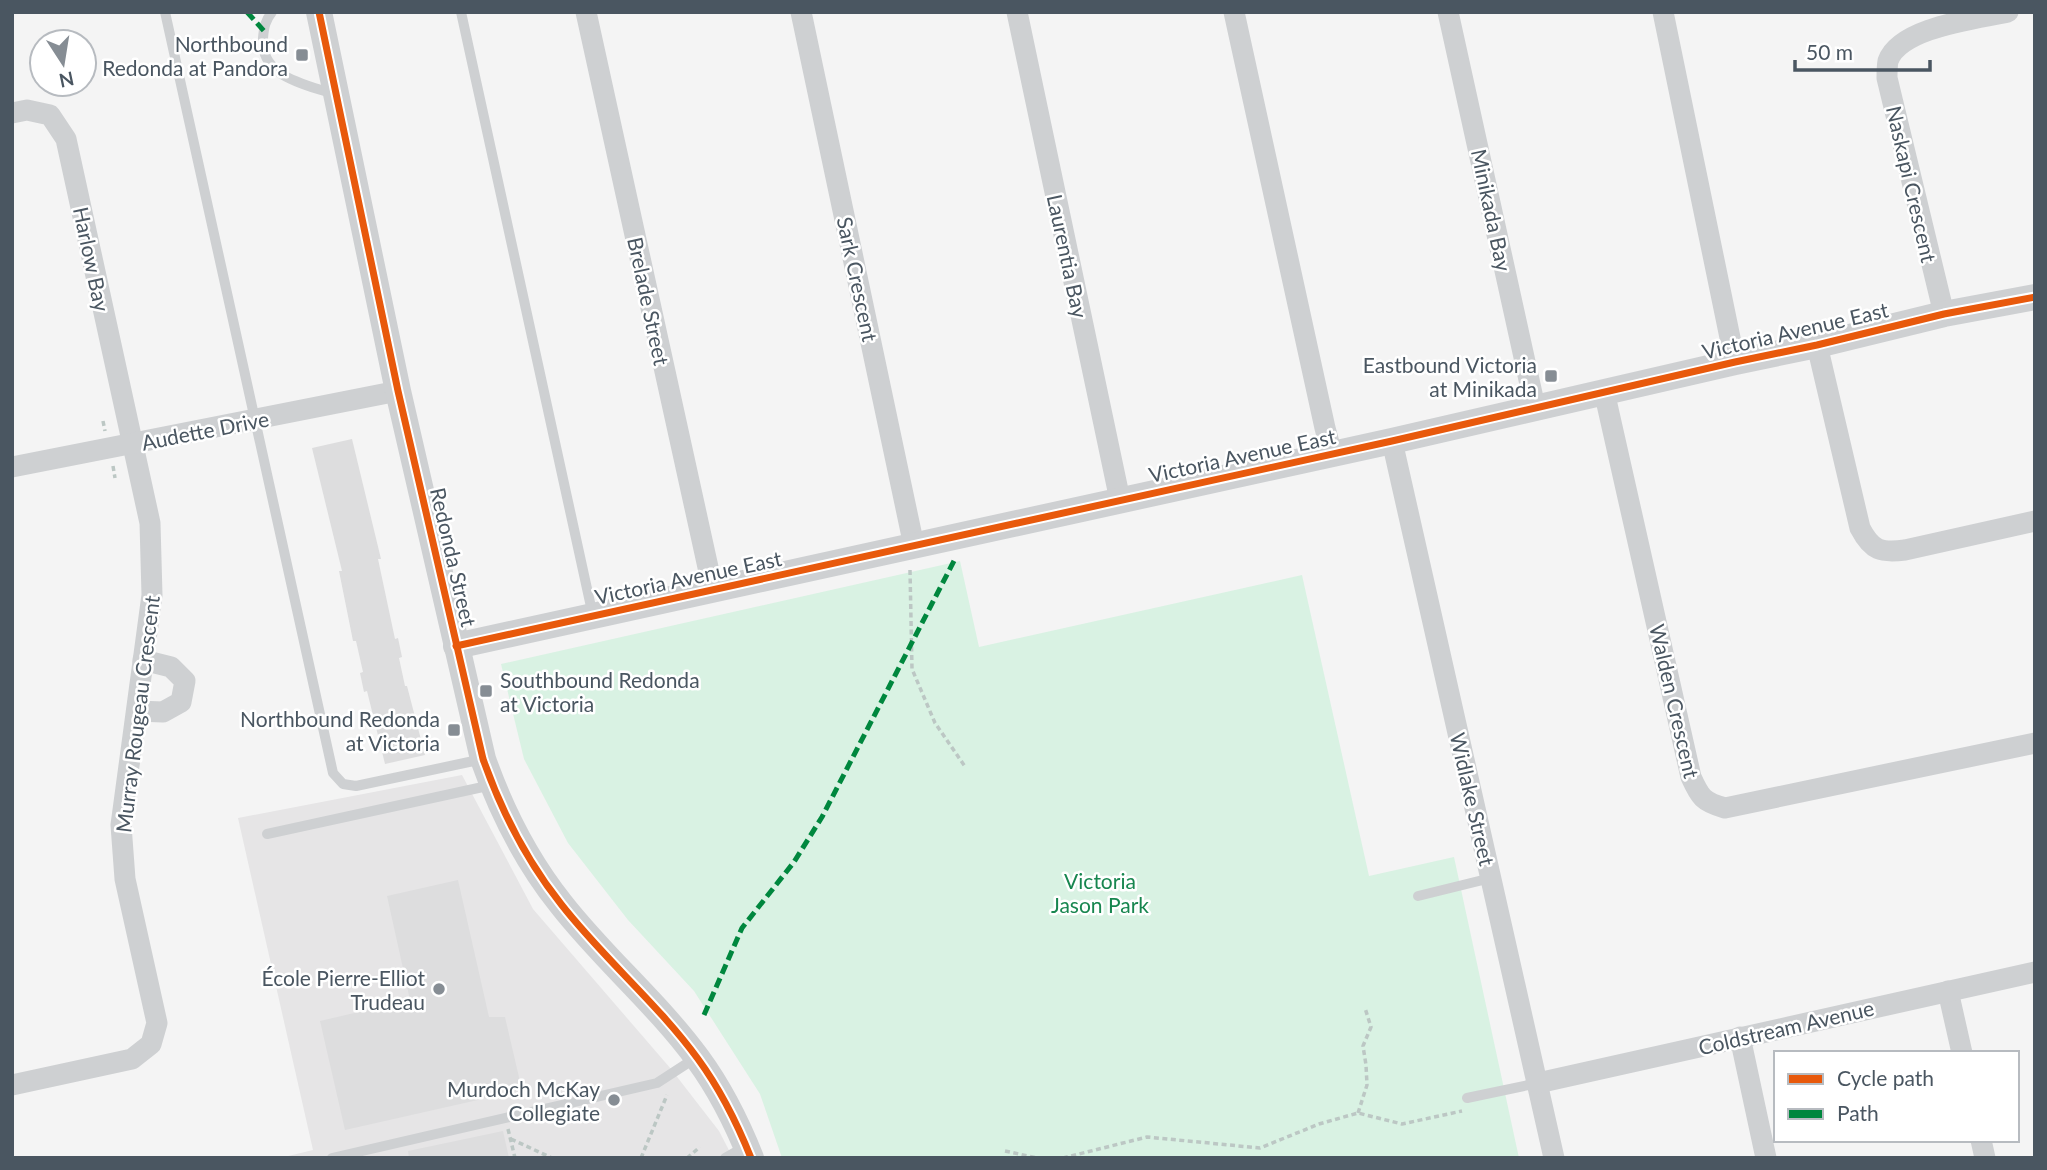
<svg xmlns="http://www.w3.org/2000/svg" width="2047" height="1170" font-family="Lato,sans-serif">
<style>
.education{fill:#e6e5e6}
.green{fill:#d9f2e3}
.building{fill:#ddddde}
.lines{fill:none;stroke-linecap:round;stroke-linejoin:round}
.path{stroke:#bcc7c4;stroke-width:3.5;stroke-dasharray:5 3.5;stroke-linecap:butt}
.service{stroke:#ced0d2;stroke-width:10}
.minor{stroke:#ced0d2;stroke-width:21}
.tertiary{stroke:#ced0d2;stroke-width:26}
.quiet{stroke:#00873e;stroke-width:5;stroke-dasharray:10 5;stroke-linecap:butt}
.cycleway-casing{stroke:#fff;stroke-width:11}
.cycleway{stroke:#e8590c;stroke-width:7}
.poi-dot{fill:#868d94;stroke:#fff;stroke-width:2.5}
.labels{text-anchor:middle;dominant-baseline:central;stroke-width:5;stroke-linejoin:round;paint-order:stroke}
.poi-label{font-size:21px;fill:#4a5661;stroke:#fff;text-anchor:end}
.street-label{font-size:21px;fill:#4a5661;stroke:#fff}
.park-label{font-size:21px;fill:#17864f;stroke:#fff}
</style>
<rect width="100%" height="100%" fill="#f4f4f4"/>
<polygon class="education" points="462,775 533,909 671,1069 719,1131 733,1158 280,1158 313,1150 238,818"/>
<polygon class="green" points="960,561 979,647 1302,575 1369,876 1454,857 1519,1158 782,1158 760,1094 694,991 628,920 568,843 524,759 501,664"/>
<g class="building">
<polygon points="352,439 381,559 378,559 395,639 398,638 402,657 399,658 405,686 407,686 425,755 385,764 367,691 364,692 360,673 363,672 356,641 353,641 339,571 342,571 312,448"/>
<polygon points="458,880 489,1017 505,1017 522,1090 345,1130 320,1021 410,1000 387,896"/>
<polygon points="503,1131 509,1158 409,1158 408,1151"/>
</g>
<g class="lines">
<g class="path">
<polyline points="103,421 105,431"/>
<polyline points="113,466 115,478"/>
<polyline points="910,570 912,669 935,723 966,768"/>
<polyline points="1358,1113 1367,1085 1366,1065 1363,1046 1371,1027 1365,1008"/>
<polyline points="508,1129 515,1158"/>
<polyline points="511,1139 552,1158"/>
<polyline points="1005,1151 1037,1158"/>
<polyline points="641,1158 667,1095"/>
<polyline points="687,1158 700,1147"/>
<polyline points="1063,1158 1147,1137 1260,1148 1319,1124 1358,1113 1402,1124 1462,1111"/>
</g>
<g class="service">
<polyline points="165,12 333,773 343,784 356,786 483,759"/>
<path d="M272,12c-7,9 -8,15 -9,26 -3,39 42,46 70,56"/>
<polyline points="461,12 593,616"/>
<polyline points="267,834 492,785"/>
<polyline points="1418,896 1491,878"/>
<polyline points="1467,1098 1538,1083"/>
<polyline points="332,1158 657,1083 697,1057"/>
<polyline points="725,1158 746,1146"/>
</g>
<g class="minor">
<polyline points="586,12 713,590"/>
<polyline points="801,12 914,546"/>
<polyline points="1017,12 1120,500"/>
<polyline points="1234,12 1325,428 1332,454"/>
<polyline points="1448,12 1535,407"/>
<polyline points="1663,12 1735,362"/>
<polyline points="12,113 27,110 50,115 66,139 150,523 152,595 121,825 125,879 157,1023 151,1044 132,1059 12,1085"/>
<path d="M1944,314l-57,-236c0,-5 0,-12 1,-17 12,-34 89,-42 120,-49"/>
<path d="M1817,345l43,183c12,23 21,25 45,22l130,-29"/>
<path d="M1604,391l87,386c9,20 12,25 34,31l310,-65"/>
<polyline points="1392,441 1554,1158"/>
<polyline points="12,467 398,391"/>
<polyline points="137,711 163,712 181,702 185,681 171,667 143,660"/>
<polyline points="1948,991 1962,1053"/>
<polyline points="1740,1037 1766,1158"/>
<polyline points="1538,1083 2035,972"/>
<polyline points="1981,1140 1985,1158"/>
</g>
<g class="tertiary">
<path d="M319,12l79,379 85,368c18,51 43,101 78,145 42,54 96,99 137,155 22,30 39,64 53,99"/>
<polyline points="456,646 1392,441 1735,362 1817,345 1944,314 2035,297"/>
</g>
<g class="quiet">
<polyline points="247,12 264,31"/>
<polyline points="704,1015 742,928 794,862 822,817 955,559"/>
</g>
<g class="cycleway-casing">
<g id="cycleway">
<path d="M319,12l79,379 85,368c18,51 43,101 78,145 42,54 96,99 137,155 22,30 39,64 53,99"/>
<polyline points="456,646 1392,441 1735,362 1817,345 1944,314 2035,297"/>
</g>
</g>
<use href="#cycleway" class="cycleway"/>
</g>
<g class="poi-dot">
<rect x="295" y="48" width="14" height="14" rx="3.5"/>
<rect x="1544" y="369" width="14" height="14" rx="3.5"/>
<rect x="479" y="684" width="14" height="14" rx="3.5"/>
<rect x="447" y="723" width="14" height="14" rx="3.5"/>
<circle cx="439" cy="989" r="7"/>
<circle cx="614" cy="1100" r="7"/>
</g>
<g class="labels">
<g class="poi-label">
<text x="288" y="43">Northbound<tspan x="288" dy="24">Redonda at Pandora</tspan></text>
<text x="1537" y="364">Eastbound Victoria<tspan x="1537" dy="24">at Minikada</tspan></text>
<text x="500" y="679" text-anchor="start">Southbound Redonda<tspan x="500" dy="24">at Victoria</tspan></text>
<text x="440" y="718">Northbound Redonda<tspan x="440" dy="24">at Victoria</tspan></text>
<text x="425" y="977">École Pierre-Elliot<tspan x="425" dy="24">Trudeau</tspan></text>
<text x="600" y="1088">Murdoch McKay<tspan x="600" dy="24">Collegiate</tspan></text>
</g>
<g class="street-label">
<text transform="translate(1912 184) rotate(77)">Naskapi Crescent</text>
<text transform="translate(1492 210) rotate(78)">Minikada Bay</text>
<text transform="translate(1068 256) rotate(78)">Laurentia Bay</text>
<text transform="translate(92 259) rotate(78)">Harlow Bay</text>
<text transform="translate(858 279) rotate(78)">Sark Crescent</text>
<text transform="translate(649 301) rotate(78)">Brelade Street</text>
<text transform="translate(1795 330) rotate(-13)">Victoria Avenue East</text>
<text transform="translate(205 430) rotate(-11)">Audette Drive</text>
<text transform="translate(1242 455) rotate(-12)">Victoria Avenue East</text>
<text transform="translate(454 557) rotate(77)">Redonda Street</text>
<text transform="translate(688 577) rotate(-12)">Victoria Avenue East</text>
<text transform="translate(1675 701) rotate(77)">Walden Crescent</text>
<text transform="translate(137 714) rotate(-83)">Murray Rougeau Crescent</text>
<text transform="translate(1473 799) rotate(77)">Widlake Street</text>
<text transform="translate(1786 1027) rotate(-13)">Coldstream Avenue</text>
</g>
<g class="park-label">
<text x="1100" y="880">Victoria<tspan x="1100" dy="24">Jason Park</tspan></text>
</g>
</g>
<rect width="2047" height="1170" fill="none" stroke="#4a5661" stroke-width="28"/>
<rect x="1774" y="1051" width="245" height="91" fill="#ffffff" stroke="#b7bbc0" stroke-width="2"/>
<rect x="1788" y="1074" width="35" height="10" fill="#e8590c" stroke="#b7bbc0" stroke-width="2"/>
<text x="1837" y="1086" font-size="21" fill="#4a5661">Cycle path</text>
<rect x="1788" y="1109" width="35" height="10" fill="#00873e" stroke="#b7bbc0" stroke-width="2"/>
<text x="1837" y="1121" font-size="21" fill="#4a5661">Path</text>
<g transform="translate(63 63) rotate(168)"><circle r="33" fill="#ffffff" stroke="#b7bbc0" stroke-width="2"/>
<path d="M0-5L12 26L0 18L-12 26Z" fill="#868d94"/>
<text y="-10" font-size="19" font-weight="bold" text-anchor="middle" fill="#4a5661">N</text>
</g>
<path d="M1795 60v10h135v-10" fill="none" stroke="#4a5661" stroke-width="3.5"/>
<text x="1806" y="60" font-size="21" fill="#4a5661" stroke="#ffffff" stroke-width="5" paint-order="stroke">50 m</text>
</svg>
